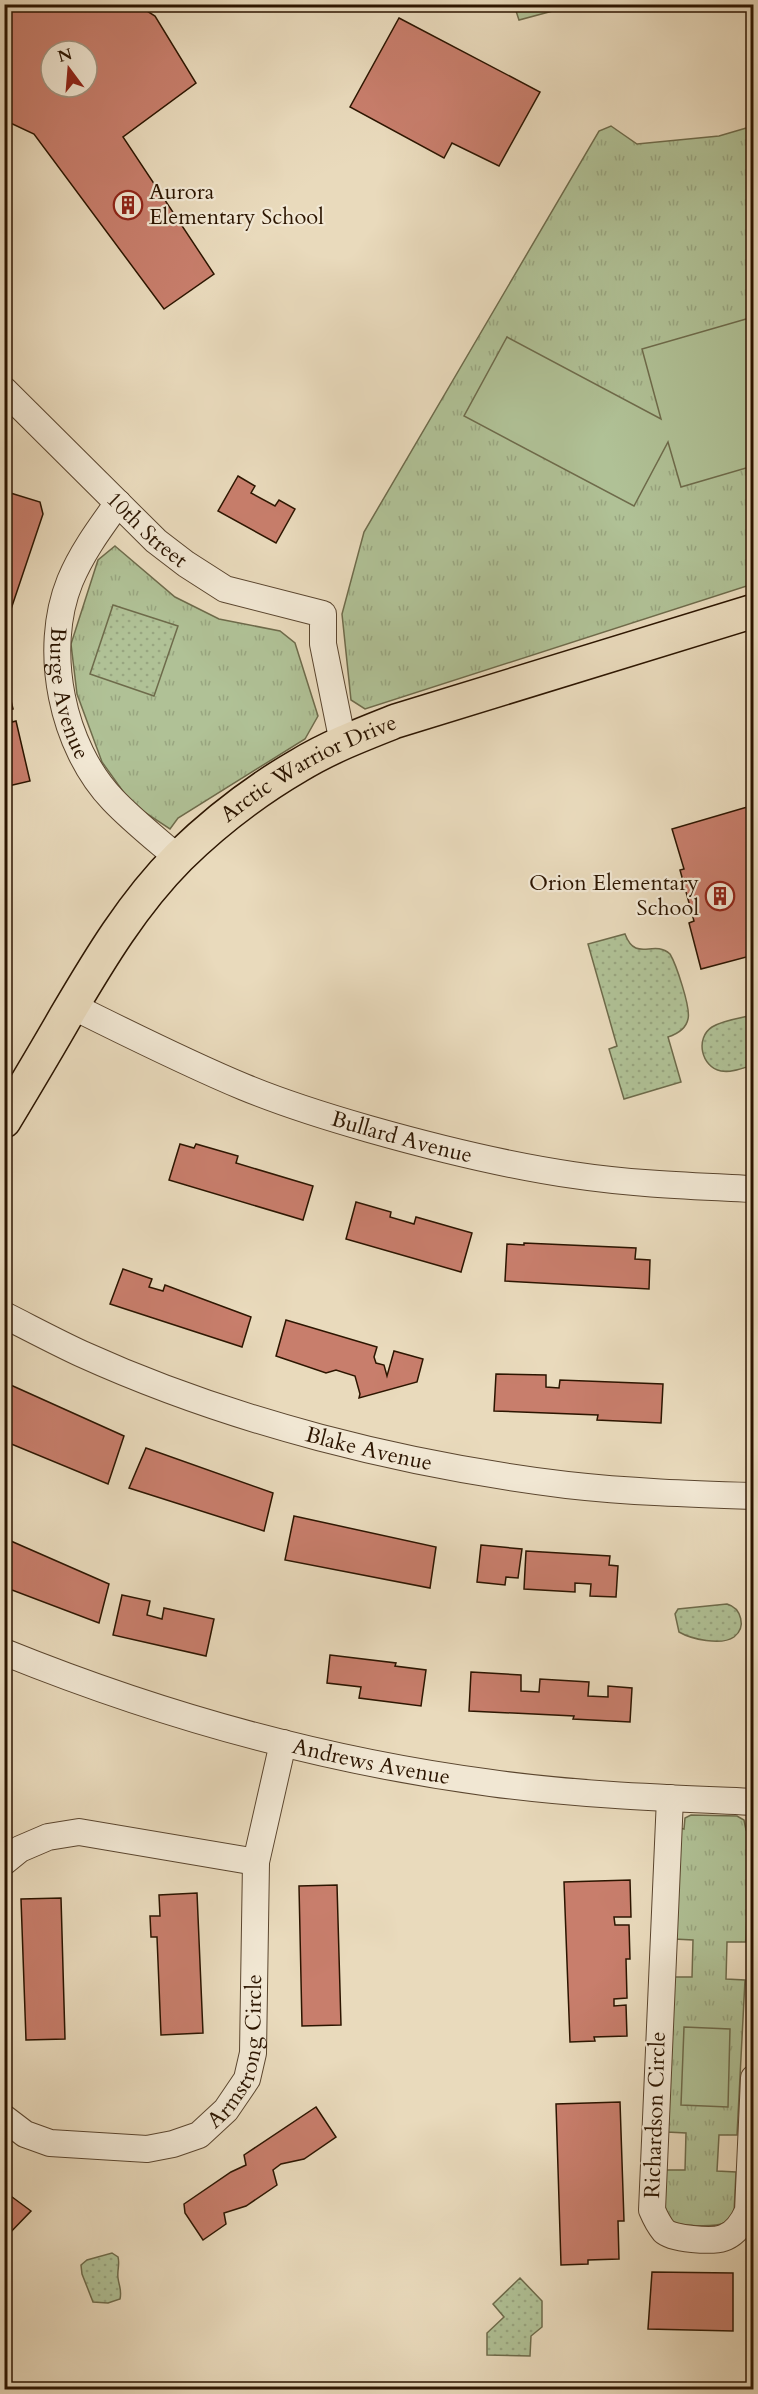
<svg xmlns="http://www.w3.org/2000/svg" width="758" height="2394" font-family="Cardo,serif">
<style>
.grass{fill:url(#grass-tufts);stroke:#6e6b4b;stroke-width:1.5}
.park{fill:url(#park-dots);stroke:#6e6b4b;stroke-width:1.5}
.garden{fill:#b0c196;stroke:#6e6b4b;stroke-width:1.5}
.building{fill:#c87e6c;stroke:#2c1500;stroke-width:1.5;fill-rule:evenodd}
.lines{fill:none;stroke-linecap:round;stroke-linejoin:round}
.minor-casing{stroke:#5b462f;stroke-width:28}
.major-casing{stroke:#2c1500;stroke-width:36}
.minor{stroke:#f1e7d3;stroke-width:26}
.major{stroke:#e9dabc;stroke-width:33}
.labels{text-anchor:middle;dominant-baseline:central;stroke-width:4.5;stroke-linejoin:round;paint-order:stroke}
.poi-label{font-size:22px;fill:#2c1500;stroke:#f1e7d3;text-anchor:start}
.street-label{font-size:22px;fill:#2c1500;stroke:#f1e7d3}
</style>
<defs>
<pattern id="grass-tufts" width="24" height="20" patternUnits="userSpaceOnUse" patternTransform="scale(1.5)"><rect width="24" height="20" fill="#b0c196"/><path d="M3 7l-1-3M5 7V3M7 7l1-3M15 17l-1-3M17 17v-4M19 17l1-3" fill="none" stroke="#98a580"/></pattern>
<pattern id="park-dots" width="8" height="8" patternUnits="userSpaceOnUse" patternTransform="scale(1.5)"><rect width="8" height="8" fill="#b0c196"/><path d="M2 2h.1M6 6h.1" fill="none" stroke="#98a580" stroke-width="1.8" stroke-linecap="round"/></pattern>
</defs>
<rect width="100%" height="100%" fill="#e9dabc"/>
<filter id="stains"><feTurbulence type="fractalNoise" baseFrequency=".00333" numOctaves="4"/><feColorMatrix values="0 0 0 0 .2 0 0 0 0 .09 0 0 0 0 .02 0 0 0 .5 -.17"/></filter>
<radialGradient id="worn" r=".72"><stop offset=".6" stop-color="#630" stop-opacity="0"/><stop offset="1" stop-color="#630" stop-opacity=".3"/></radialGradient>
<g class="grass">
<polygon points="611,126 637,144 719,136 753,126 753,584 365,709 351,700 342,614 364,532 599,131"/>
<polygon points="115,546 175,597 219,619 280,631 295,643 318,716 305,739 178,818 170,829 132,804 102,762 77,694 71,644 98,560"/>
<path d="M691,1815l46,1 7,4 2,10 4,1 -4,111h-19l-1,37 19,1 -8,155h-18l-2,36 19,1 -2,41c-3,4 -6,8 -10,10 -8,4 -49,4 -54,-3 -9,-12 -4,-36 -4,-50h19l1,-37 -19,-1 6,-155h19l1,-37 -19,-1 6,-111 4,1 1,-11z"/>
</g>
<g class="park">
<polygon points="113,605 178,626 154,696 90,674"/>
<path d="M625,934c11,29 28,5 45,20 6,10 21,54 18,65 -2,10 -11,15 -20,18l13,45 -57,17 -15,-50 8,-3 -29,-102z"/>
<path d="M753,1015v50c-10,3 -21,8 -32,6 -20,-4 -26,-33 -9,-44 11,-7 29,-9 41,-12z"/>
<path d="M727,1604c14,4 20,23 7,33 -13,9 -43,2 -55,-5l-4,-18 3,-5z"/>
<path d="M112,2253l6,4c2,7 -1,13 0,21 1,8 4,12 2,21l-12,4 -15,-1 -11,-28 -1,-9 6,-5z"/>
<polygon points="520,2278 542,2301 542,2327 531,2336 530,2356 487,2355 487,2333 504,2317 493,2304"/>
</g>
<g class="garden">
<polygon points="514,5 514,4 575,5 519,20"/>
<polygon points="753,317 753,466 681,487 668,442 634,506 464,416 507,337 661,419 642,349"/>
<polygon points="684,2027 730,2029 728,2107 681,2105"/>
</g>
<g class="building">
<path d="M10,4h126l19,12 41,67 -73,54 91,137 -50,35 -130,-175 -30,-14v-97zM51,51h36v36h-36z"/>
<polygon points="399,18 540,92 499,166 452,143 444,158 350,107"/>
<polygon points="238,476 255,486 251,493 275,506 279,500 295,509 276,543 218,511"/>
<polygon points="4,491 40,502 43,514 4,630"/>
<polygon points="4,672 13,709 9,710 12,722 16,721 30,781 4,787"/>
<polygon points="754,805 754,955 701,969 689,923 694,921 680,870 684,869 672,829"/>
<polygon points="180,1144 194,1148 196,1144 238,1156 236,1163 313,1186 303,1220 169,1180"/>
<polygon points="356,1202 391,1212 390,1217 414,1224 416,1217 472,1233 461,1272 346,1239"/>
<polygon points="524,1243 636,1248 635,1259 650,1260 649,1289 505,1281 507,1244 524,1245"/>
<polygon points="123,1269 152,1279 149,1287 163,1291 165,1285 251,1317 242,1347 110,1304"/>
<polygon points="286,1320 377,1347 374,1357 376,1363 384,1365 387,1376 394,1351 423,1359 417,1382 359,1398 360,1394 355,1376 336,1370 326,1373 276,1356"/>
<polygon points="496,1374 546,1375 546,1387 559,1388 560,1380 663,1384 661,1423 597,1420 598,1415 494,1411"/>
<polygon points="4,1382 124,1436 108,1484 4,1441"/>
<polygon points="146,1448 273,1493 264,1531 129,1488"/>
<polygon points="294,1516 436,1547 430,1588 285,1560"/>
<polygon points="4,1538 109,1584 99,1623 4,1587"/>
<polygon points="481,1545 522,1549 518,1578 506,1577 505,1585 477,1582"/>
<polygon points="526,1551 610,1556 609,1565 618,1566 616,1597 590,1596 591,1584 575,1583 575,1592 524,1589"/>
<polygon points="122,1595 150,1601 147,1615 162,1619 164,1608 214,1619 206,1656 113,1635"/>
<polygon points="330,1655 396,1663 395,1666 426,1670 421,1706 359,1698 361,1687 327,1683"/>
<polygon points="471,1672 521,1675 521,1691 539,1692 540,1679 589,1682 588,1696 608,1697 608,1686 632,1688 630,1722 573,1719 574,1716 469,1711"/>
<polygon points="630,1880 631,1917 614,1917 615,1925 629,1925 630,1959 626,1959 627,1998 614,1999 614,2006 626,2005 627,2036 594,2037 595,2041 570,2042 564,1882"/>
<polygon points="337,1885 341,2025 302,2026 299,1886"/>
<polygon points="197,1893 203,2033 161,2035 157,1937 151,1937 150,1916 160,1916 159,1895"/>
<polygon points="61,1898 65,2039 26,2040 21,1899"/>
<polygon points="620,2102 624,2221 618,2221 619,2259 588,2260 588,2264 561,2265 556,2104"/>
<polygon points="316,2107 336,2137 304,2159 281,2164 273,2170 277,2185 246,2206 224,2213 226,2224 203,2240 185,2213 184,2204 231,2172 246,2165 244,2155"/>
<polygon points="4,2191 31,2211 6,2237 4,2235"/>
<polygon points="652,2272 733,2273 733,2331 648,2329"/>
</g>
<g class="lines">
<g class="minor-casing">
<g id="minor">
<path id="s1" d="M4,390l152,151 30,23 39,25 98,25v30l20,99"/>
<path id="s2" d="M118,503c-18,25 -36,49 -48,78 -28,69 -8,166 43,219 20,21 43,39 65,58"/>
<path id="s3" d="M72,1006c57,28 114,57 172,81 41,17 83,30 125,42 67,19 135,36 204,46 59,9 120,11 181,14"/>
<path id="s4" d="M4,1315c26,13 52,27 78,39 150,68 322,111 485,131 62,7 124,9 187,11"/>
<path id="s5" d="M4,1652c156,63 320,109 487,131 87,12 175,15 263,19"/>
<path d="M670,1798l-18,412c3,7 7,15 12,21 8,8 48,11 59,7 13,-4 20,-16 25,-27l6,-133"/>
<polyline points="4,1862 20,1849 48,1837 79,1832 256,1862"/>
<path id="s6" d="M4,2118l21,16 25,9 97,6 26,-5 26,-9 27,-25 21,-31 6,-26 3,-191 27,-119"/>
</g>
</g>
<g class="major-casing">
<g id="major">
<path id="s7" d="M4,1121c21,-35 42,-70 62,-105 33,-56 67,-113 113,-159 36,-35 76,-66 119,-91 31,-19 65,-32 98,-45l358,-110"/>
</g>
</g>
<use href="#minor" class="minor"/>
<use href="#major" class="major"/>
</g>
<defs>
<g id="building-ring" transform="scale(1.5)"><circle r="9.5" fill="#f1e7d3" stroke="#8f2418" stroke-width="1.5"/><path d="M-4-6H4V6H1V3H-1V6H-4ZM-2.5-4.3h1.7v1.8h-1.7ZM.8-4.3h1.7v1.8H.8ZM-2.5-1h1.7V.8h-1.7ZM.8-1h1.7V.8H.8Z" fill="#8f2418"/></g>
</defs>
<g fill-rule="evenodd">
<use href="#building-ring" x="128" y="205"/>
<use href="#building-ring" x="720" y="896"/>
</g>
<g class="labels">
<g class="poi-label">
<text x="149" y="192">Aurora<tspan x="149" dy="25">Elementary School</tspan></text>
<text x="699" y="883" text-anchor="end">Orion Elementary<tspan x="699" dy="25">School</tspan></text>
</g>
<g class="street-label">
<text stroke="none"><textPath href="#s1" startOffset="200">10th Street</textPath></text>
<text stroke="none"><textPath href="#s2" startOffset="207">Burge Avenue</textPath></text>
<text stroke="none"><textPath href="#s7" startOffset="476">Arctic Warrior Drive</textPath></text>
<text stroke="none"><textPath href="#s3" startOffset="356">Bullard Avenue</textPath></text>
<text stroke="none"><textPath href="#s4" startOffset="390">Blake Avenue</textPath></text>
<text stroke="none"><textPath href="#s5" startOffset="384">Andrews Avenue</textPath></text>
<text stroke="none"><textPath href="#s6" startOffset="302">Armstrong Circle</textPath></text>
<text transform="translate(655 2115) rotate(-88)">Richardson Circle</text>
</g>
</g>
<rect width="758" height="2394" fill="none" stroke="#e9dabc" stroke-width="24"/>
<rect x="6" y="6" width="746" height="2382" fill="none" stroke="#2c1500" stroke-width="3"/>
<rect x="12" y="12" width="734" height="2370" fill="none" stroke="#2c1500" stroke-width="1.5"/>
<g transform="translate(69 69) rotate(344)"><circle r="28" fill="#f1e7d3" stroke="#a2937f" stroke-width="1.5"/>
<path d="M0-4.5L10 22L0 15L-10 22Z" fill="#8f2418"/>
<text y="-9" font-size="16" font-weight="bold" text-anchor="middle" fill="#2c1500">N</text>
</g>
<rect width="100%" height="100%" filter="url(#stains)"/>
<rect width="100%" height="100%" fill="url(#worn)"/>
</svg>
